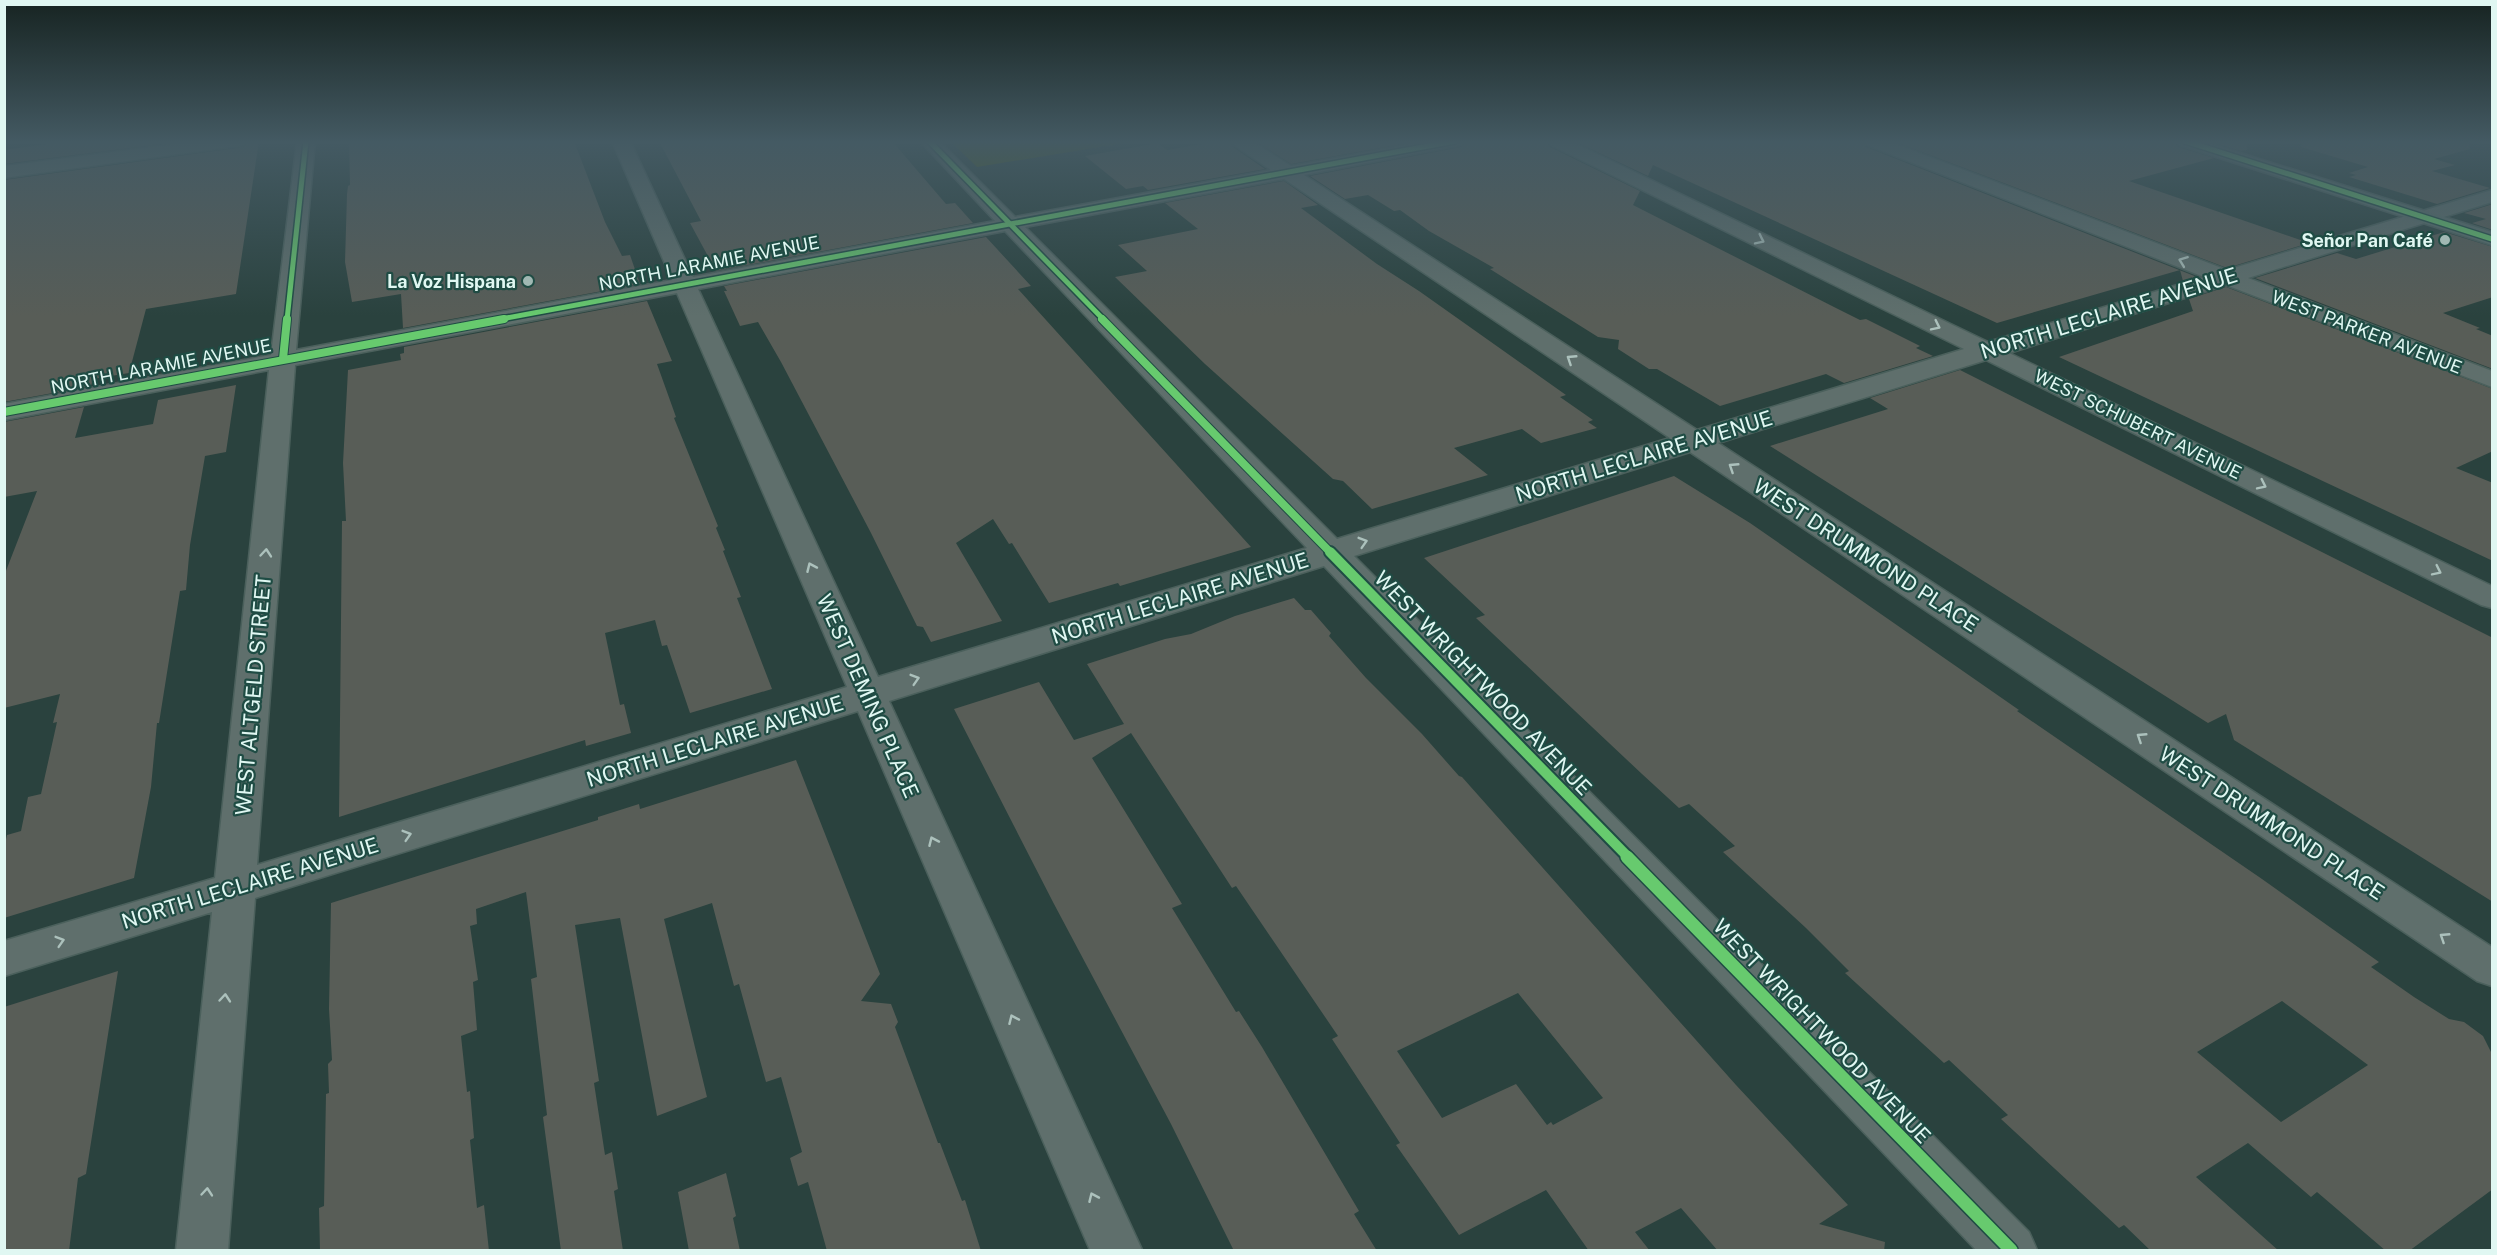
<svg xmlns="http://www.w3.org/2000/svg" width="2497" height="1255" font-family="'Public Sans',sans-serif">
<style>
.green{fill:#4c5b10}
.building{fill:#585d57;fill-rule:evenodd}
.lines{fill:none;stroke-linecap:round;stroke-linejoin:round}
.minor-casing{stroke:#4b605c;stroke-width:3}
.major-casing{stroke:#4b605c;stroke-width:3}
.minor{fill:#5f6f6c;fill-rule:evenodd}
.major{fill:#5a6f6b;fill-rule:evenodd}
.cycleway-far3-casing{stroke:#1f4c44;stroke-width:8}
.cycleway-far2-casing{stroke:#1f4c44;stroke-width:10}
.cycleway-far1-casing{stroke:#1f4c44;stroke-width:14}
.cycleway-casing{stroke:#1f4c44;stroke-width:16}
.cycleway-far3{stroke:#67ca6e;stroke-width:5}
.cycleway-far2{stroke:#67ca6e;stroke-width:8}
.cycleway-far1{stroke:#67ca6e;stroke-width:10}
.cycleway{stroke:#67ca6e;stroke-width:13}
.oneway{stroke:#acc1bc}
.poi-dot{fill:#a0b8b3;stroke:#1f4c44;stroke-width:2}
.labels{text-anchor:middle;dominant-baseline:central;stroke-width:4.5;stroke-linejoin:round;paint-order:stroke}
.far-poi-label{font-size:18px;font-weight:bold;fill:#e0f7f2;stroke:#1f4c44;text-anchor:end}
.far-street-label{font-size:18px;fill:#e0f7f2;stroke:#1f4c44}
.street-label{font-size:21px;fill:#e0f7f2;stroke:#1f4c44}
</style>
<rect width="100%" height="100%" fill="#2a423e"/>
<polygon class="green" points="950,141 1137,141 977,167"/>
<g class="building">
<polygon points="68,141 185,141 4,164 4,150"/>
<polygon points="248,141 259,141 236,294 146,309 129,373 93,379 91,386 4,402 4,180 237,148 245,146"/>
<polygon points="349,141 574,141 605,222 622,256 630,255 640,284 403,328 401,294 352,302 345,262 347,194 348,186 350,185"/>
<polygon points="659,141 892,141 946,204 955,203 973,223 716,271 690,223 701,221"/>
<polygon points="1220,141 1229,141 1233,147 1265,169 1148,190 1143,186 1126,189 1085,156 1158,143 1167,150"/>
<polygon points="1255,141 1418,141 1291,164"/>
<polygon points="1466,141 1546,141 1550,147 1640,191 1633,205 1834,307 1860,320 1866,319 1920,346 1916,348 1933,356 1844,383 1826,374 1720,406 1657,369 1649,369 1618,349 1619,340 1598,337 1490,269 1494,268 1429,231 1400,210 1394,211 1368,195 1345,199 1310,176 1461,147"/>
<polygon points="1574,141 1862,141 1866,147 2197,277 2183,281 2180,270 1997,323 1653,165 1648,176"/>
<polygon points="1893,141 2174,141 2178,147 2214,158 2129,181 2309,243 2227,268"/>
<polygon points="2208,141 2246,141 2247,150 2241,151"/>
<polygon points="2302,141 2469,141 2470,149 2434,159 2455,165 2432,171 2490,188 2437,204 2349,177 2356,175 2349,173 2368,167 2301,147"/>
<polygon points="1284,181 1318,205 1301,208 1377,264 1419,291 1566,395 1560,397 1593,420 1588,422 1597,428 1541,443 1522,429 1454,448 1488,475 1372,509 1343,481 1333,479 1205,364 1115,277 1147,271 1118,245 1198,229 1165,203"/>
<polygon points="2493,204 2493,230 2472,223 2486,219 2464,213"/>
<polygon points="2444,232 2493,247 2493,297 2443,313 2480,328 2476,329 2493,336 2493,369 2255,278 2337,253 2356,259"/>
<polygon points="986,237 1031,286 1018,289 1251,547 1120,586 1118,583 1049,603 1012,543 1009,544 993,519 956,543 1002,621 931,642 923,627 917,626 871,533 781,362 758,322 740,326 724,291 727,291 724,286"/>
<polygon points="2226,287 2493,389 2493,451 2456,468 2493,483 2493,561 2059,357 2193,311 2189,299"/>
<polygon points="647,301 672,361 657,364 676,417 674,418 718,526 716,528 725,550 723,551 741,597 737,598 772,689 690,713 667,645 662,646 655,620 605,633 620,705 624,704 631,733 586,746 585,740 339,817 342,521 346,521 343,463 348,370 401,360 400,354 404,353 404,347"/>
<polygon points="1960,370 2493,638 2493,902 2234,740 2226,714 2208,723 1770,446 1888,409 1870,398"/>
<polygon points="236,385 226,452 205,456 190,545 186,590 180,591 159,723 157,723 151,787 134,878 4,918 4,848 7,835 21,831 28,797 41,794 57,722 53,723 60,694 4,708 4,576 37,491 4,497 4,422 84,407 75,438 153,424 158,400"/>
<path d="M1674,476l76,47 269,187 -2,1 245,168 117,83 -8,5 43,30 35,22 15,3 19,14 10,20v133l-84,62h-23l-69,-59 -6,5 -63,-54 -52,34 83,74h-128l-27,-26 -5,3 -118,-109 7,-4 -59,-55 -5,3 -53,-48 -46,-42 4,-2 -43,-43 -83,-76 12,-6 -46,-42 -10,4 -37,-34 -166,-156 9,-3 -61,-57zM2282,1001l86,64 -87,57 -84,-70z"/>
<path d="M1294,598l11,12h6l20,23 -2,3 37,42 56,56 37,42 3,1 274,308 112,120 -29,19 66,18 -1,9h-166l-37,-43 -46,24 15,19h-61l-43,-61 -87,45 -63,-90 4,-2 -68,-104 6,-3 -102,-150 -4,2 -101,-155 -39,25 90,146 -10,4 64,104 3,-1 23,36 97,164 -5,3 23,37h-143l-63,-127 -117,-220 -100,-195 85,-27 35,58 50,-16 -37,-60 78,-25 26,-5 44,-18zM1518,993l85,105 -50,27 -2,-3 -4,3 -31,-41 -74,34 -45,-67z"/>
<polygon points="796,760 880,974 861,1001 891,1004 898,1022 895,1027 938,1143 940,1143 962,1201 965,1200 981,1251 827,1251 808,1182 798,1186 790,1158 802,1152 781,1077 766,1082 739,984 734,986 712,903 664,919 707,1097 657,1116 620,918 575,925 599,1081 594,1083 605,1155 612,1152 618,1189 614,1191 623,1251 561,1251 543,1117 547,1115 531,979 537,977 526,892 476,909 477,924 470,926 478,980 473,982 477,1030 461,1036 467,1092 470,1091 474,1138 470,1140 477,1208 484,1205 489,1251 320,1251 319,1208 324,1206 326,1094 329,1093 328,1064 332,1060 329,1009 331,903 598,820 598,817 639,804 640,809"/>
<polygon points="118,971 86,1174 78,1178 69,1251 4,1251 4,1007"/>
<polygon points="726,1173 736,1216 733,1218 740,1251 689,1251 678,1192"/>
</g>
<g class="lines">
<g class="minor-casing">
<g id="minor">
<polygon points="199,141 246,141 243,145 237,146 4,178 4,166"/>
<path d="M297,141h18l-19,209 376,-70 -60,-139h18l63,136 302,-56 -75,-80h19l76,76 256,-47 -37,-25 -3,-4h21l39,25 137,-25h36l-3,4 -6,1 -151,29 393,255 267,-81 -413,-204 -3,-4h22l418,201 216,-65 -337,-132 -3,-4h24l339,129 265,-80v12l-244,76 244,93v16l-266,-102 -217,68 483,233v22l-11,-3 -495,-245 -268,83 774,504v39l-15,-5 -787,-529 -336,104 675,676 8,18h-61l-652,-684 -435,135 253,549h-52l-232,-539 -603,187 -27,352h-52l36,-338 -208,64v-35l211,-63 54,-508 -265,50v-16l267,-49zM1284,179l386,259 -333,101 -312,-312zM1005,231l302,317 -429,129 -180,-388zM677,293l170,394 -590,178 38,-500z"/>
</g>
</g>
<g class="major-casing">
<polygon id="major" points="2176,141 2202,141 2492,232 2492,245 2179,145"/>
</g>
<use href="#minor" class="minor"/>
<use href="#major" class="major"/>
<g class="cycleway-far3-casing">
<g id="cycleway-far3">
<polyline points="929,141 1104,320"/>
<polyline points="2185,141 2492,239"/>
<polyline points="287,320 306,141"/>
<polyline points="496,320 1455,141"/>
</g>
</g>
<g class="cycleway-far2-casing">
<g id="cycleway-far2">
<polyline points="1102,319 1331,553"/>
<polyline points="283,359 287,319"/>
<polyline points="4,412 504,319"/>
</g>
</g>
<g class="cycleway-far1-casing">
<polyline id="cycleway-far1" points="1330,552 1629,858"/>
</g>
<g class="cycleway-casing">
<polyline id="cycleway" points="1627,857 2011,1250"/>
</g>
<use href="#cycleway-far3" class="cycleway-far3"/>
<use href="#cycleway-far2" class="cycleway-far2"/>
<use href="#cycleway-far1" class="cycleway-far1"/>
<use href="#cycleway" class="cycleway"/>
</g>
<defs><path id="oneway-chevron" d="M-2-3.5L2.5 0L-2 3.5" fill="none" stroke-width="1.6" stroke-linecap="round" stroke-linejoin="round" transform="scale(1.5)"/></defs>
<g class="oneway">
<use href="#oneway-chevron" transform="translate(1760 240) rotate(26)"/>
<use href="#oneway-chevron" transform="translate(2183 261) rotate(-159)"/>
<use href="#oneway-chevron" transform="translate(1936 326) rotate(26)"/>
<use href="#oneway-chevron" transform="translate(1571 359) rotate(-147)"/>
<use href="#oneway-chevron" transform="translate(1733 467) rotate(-147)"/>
<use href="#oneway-chevron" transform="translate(2262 485) rotate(26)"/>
<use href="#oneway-chevron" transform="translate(1363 542) rotate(-17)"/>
<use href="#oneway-chevron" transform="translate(266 553) rotate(-85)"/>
<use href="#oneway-chevron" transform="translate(811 567) rotate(-114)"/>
<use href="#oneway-chevron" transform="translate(2437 571) rotate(26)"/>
<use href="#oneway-chevron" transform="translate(915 679) rotate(-17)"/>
<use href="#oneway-chevron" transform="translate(2141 737) rotate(-147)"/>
<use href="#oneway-chevron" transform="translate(407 835) rotate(-17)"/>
<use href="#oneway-chevron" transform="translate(933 841) rotate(-114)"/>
<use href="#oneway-chevron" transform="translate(2444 937) rotate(-147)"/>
<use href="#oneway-chevron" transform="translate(60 941) rotate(-17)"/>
<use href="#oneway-chevron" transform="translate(225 998) rotate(-85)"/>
<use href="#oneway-chevron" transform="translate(1013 1019) rotate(-114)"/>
<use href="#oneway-chevron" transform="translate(207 1192) rotate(-85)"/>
<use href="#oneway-chevron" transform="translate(1093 1197) rotate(-114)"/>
</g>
<linearGradient id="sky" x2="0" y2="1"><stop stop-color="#172422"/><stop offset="0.45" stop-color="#445a63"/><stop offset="1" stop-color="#445a63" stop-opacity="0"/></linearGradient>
<rect width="2497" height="316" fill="url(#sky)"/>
<g class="poi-dot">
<circle cx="2445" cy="240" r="6"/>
<circle cx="528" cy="281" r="6"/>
</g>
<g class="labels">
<g class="far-poi-label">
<text x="2433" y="240">Señor Pan Café</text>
<text x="516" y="281">La Voz Hispana</text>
</g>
<g class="far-street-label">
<text transform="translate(709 263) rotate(-11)">NORTH LARAMIE AVENUE</text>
<text transform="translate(2367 332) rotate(21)">WEST PARKER AVENUE</text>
<text transform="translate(161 366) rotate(-11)">NORTH LARAMIE AVENUE</text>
<text transform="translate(2138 424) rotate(26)">WEST SCHUBERT AVENUE</text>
</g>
<g class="street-label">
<text transform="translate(2109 313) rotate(-17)">NORTH LECLAIRE AVENUE</text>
<text transform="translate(1644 456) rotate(-17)">NORTH LECLAIRE AVENUE</text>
<text transform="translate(1866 555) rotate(33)">WEST DRUMMOND PLACE</text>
<text transform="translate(1180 598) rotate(-17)">NORTH LECLAIRE AVENUE</text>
<text transform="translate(1483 683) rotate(46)">WEST WRIGHTWOOD AVENUE</text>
<text transform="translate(253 695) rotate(-85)">WEST ALTGELD STREET</text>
<text transform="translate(868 696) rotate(66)">WEST DEMING PLACE</text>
<text transform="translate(715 741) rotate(-17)">NORTH LECLAIRE AVENUE</text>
<text transform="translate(2272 823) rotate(33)">WEST DRUMMOND PLACE</text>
<text transform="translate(250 883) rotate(-17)">NORTH LECLAIRE AVENUE</text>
<text transform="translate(1822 1031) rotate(46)">WEST WRIGHTWOOD AVENUE</text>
</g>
</g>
<rect width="2497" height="1255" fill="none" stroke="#e0f7f2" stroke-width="12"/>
</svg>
